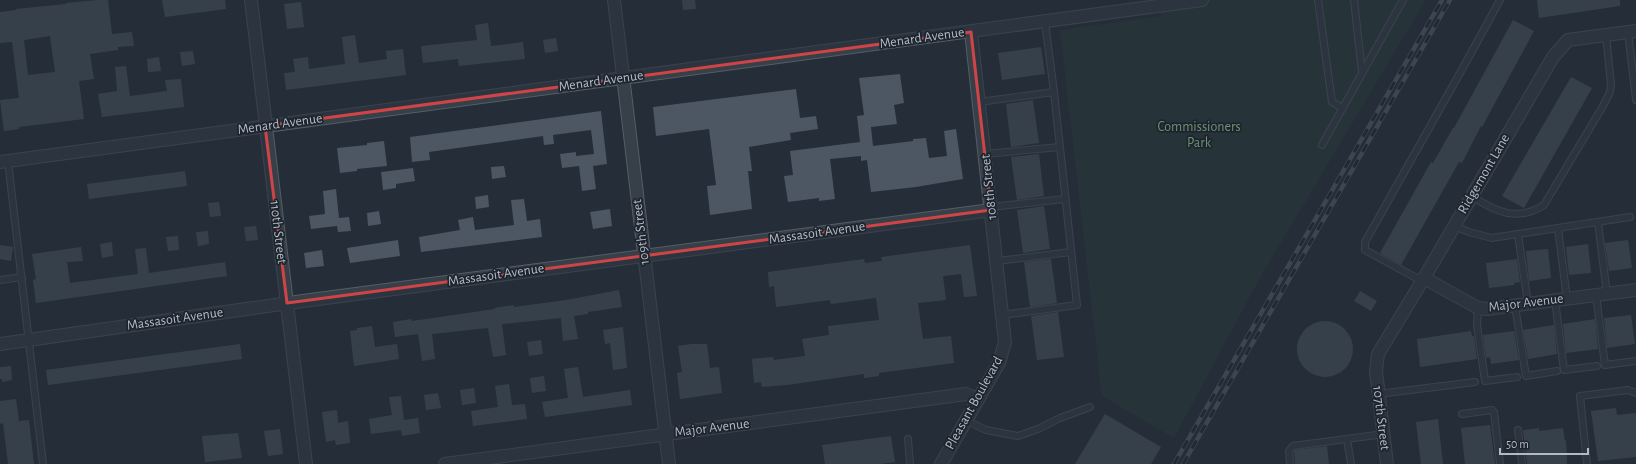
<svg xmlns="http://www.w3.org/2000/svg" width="1636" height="464" font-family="'Alegreya Sans',sans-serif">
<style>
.green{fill:#293b3b}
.building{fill:#4d5763;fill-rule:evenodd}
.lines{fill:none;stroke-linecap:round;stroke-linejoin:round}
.service-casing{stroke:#555d66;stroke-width:8}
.minor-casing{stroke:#555d66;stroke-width:14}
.service{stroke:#373f48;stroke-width:6}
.minor{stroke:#373f48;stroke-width:12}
.rail-casing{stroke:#5a636f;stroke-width:4.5}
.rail{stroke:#1d242d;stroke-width:3;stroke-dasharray:9;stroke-linecap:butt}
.marked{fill:none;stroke:#cf4547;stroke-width:3;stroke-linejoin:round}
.labels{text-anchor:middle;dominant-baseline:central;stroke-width:3.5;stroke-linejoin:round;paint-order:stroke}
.street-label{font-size:14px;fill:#b2bac4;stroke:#1d242d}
.park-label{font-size:14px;fill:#6c9374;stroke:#1d242d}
</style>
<rect width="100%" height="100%" fill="#242d38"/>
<polygon class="green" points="1160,0 1426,0 1261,276 1174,438 1102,396 1060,30 1161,16"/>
<g class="building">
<path d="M99,0h9l4,34 20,-2 2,14 -16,1v3l-28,4 4,25 -15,2 5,38 -65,8v2l-15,2 -4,-31 19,-2 -7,-56 -12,1v-31l16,-2v-1l50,-5 -1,-1zM50,36l5,36 -27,3 -4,-35z"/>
<polygon points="162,0 225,0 226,9 165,17"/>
<polygon points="682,0 695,0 696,9 683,10"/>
<polygon points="1537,0 1620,0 1620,6 1539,18"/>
<polygon points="301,2 304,27 287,29 284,4"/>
<polygon points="1513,20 1534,31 1482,127 1481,126 1462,163 1459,162 1401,265 1380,253 1431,162 1433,163 1453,128 1454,128"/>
<polygon points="488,23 491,46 523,42 525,59 459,66 458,59 423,63 421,46 477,40 475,25"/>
<polygon points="355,35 359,63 387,59 386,51 403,49 406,75 286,90 284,73 295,72 293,59 308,57 309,69 345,64 342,37"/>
<polygon points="556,38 558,51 545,53 543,40"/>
<polygon points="1041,47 1045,74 1002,80 998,53"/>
<polygon points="193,51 195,64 182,66 180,52"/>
<polygon points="159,57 161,71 148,72 147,59"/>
<polygon points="126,66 130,96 167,91 165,80 181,79 184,107 102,117 98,94 117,91 115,67"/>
<polygon points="900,74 904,103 894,105 897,124 871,127 873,146 913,141 913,139 926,138 929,158 947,156 944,131 956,129 963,179 916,187 871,192 867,160 861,161 861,156 830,159 835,199 819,201 819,198 788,202 784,176 793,175 790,151 860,142 857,116 864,115 859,78"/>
<polygon points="1571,77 1592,88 1524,208 1502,196"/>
<polygon points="796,89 800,118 816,116 818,129 790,133 791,140 749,147 752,171 748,171 752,209 710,215 707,186 716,185 709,129 656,136 653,107"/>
<polygon points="1033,100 1039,143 1011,147 1006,104"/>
<polygon points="601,111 607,164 593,166 596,189 582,191 579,166 562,168 560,154 576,152 576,156 594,154 591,130 553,135 554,144 544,145 543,136 429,152 430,160 412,162 410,137"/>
<polygon points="384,141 387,166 357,169 357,171 340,173 337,148 367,145 367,143"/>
<polygon points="1039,154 1044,196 1017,200 1011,157"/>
<polygon points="504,166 506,177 492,179 491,167"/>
<polygon points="413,168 415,181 396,184 396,188 383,190 381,172"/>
<polygon points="185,171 187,186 89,199 87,184"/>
<polygon points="336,189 339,218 349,217 351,231 338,232 337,226 311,229 309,216 325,214 323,191"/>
<polygon points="488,195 489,207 476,209 475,197"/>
<polygon points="524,199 527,221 540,219 542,237 421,252 419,237 460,230 458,220 473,217 475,230 514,225 511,200"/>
<polygon points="219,202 221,216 210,217 208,203"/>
<polygon points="1044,206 1050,249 1023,253 1017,210"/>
<polygon points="610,209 612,226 593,229 590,212"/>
<polygon points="379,211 381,224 368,226 367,213"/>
<polygon points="256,226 258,240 246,241 244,227"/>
<polygon points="208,231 209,244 198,246 196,232"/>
<polygon points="178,236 179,250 168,251 166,237"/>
<polygon points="398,240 400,256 350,263 347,248"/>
<polygon points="1628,240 1632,268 1609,271 1605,243"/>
<polygon points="112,242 113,256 102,258 100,244"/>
<polygon points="1588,244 1591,273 1569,275 1566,247"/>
<polygon points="0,245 13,247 11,261 0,259"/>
<polygon points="970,245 977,296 964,297 961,274 943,276 946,300 918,303 923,339 951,336 954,363 879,373 879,376 864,378 864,374 787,385 762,387 761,382 754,383 752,359 773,357 774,360 805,356 802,339 829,335 828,326 879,320 876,298 831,304 830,300 776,307 774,286 769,287 768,272 864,259 865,263 882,261 881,257"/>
<polygon points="81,247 83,261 67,262 70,283 138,274 135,249 146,248 149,273 225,262 227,276 36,303 33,280 36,279 32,254"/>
<polygon points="1548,249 1551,278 1529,281 1526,251"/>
<polygon points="322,250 324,266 306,268 304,253"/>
<polygon points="1051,259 1057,303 1030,307 1024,262"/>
<polygon points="1517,259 1520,282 1514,283 1514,285 1489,288 1486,263"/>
<polygon points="619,290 622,307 588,312 588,314 574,316 578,339 563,341 561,318 502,324 506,355 493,357 488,328 432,334 435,359 422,361 418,334 395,337 393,322 411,319 412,321 495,309 494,308 514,305 514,307 566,300"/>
<polygon points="1360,291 1377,301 1371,311 1354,301"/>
<polygon points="1058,312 1064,357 1037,360 1031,316"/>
<polygon points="1631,315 1635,344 1607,348 1604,318"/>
<polygon points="1595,319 1598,349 1566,353 1563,324"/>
<circle cx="1325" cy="349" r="28"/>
<polygon points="1554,325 1557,354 1528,359 1523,330"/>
<polygon points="372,326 375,347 397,344 399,359 354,366 350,331 357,330 357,328"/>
<polygon points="623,327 627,368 613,370 610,343 605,344 603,330"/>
<polygon points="1471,331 1472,336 1474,336 1477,359 1420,367 1417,339"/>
<polygon points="1514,331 1519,360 1491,364 1490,357 1486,358 1483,335"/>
<polygon points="541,340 543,354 529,356 527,342"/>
<polygon points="240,344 242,359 48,385 46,370"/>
<polygon points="691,344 707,344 710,368 719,367 722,393 680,399 677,373 682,372 678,346"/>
<polygon points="11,366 12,380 2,382 2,379 0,379 0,367"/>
<polygon points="578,367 583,397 630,390 632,405 545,417 542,402 568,398 564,369"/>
<polygon points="544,376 546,391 532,393 530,378"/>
<polygon points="509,384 512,405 525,404 527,419 473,426 471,411 498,407 495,386"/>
<polygon points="474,388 476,403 462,405 460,390"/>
<polygon points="438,393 441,408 426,410 424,395"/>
<polygon points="401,396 404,420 418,418 420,433 402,436 401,430 371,434 369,419 392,415 389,397"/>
<polygon points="16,399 19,421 29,420 34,464 8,464 3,423 0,424 0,401"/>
<polygon points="1616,408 1617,415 1636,413 1636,457 1598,461 1591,411"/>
<polygon points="337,410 338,423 348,421 350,443 336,445 335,440 326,442 322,412"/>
<polygon points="1105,414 1161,447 1151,464 1075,464"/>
<polygon points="1438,419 1443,464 1421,464 1416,422"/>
<polygon points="1490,425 1495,464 1465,464 1461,428"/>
<polygon points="1539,428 1539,431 1563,428 1565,441 1566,440 1567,464 1527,464 1523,430"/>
<polygon points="280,429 283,454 268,456 264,431"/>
<polygon points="238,433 242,458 205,462 202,436"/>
<polygon points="891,436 895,462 880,464 825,464 822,445"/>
<polygon points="1327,446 1329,464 1295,464 1294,452 1295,450"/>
</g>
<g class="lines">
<g class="service-casing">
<g id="service">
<polyline points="1318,0 1332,102 1342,108"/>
<polyline points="1354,0 1362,72"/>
<polyline points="1045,22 1054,92"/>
<polyline points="1628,32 1636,100"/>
<polyline points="979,102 1054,92 1077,305 1002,315"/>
<polyline points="1322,145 1403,0"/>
<polyline points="985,154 1060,147"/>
<polyline points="8,161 43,464"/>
<path d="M1472,196c23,16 46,26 72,9l59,-99 7,-14 1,-8 -5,-49"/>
<polyline points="991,207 1065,199"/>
<polyline points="1598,222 1607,294"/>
<polyline points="1454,226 1469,232 1492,238 1630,217"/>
<polyline points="1558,228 1567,299"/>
<polyline points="1518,234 1528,304"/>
<polyline points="997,261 1071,252"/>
<polyline points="0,280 22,277"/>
<polyline points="1422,281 1365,250 1365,242 1460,73 1500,0"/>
<polyline points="1596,295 1605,365 1636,361"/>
<polyline points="1555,300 1564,370 1597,366"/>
<polyline points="1515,306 1526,376 1557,371"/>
<polyline points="1478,308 1477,325 1485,381 1517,377"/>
<polyline points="1378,394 1475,382"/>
<polyline points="1462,414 1492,410 1494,412 1500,464"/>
<polyline points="965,420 986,430 1018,436 1038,429 1060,418 1090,407"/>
<polyline points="1518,430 1522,464"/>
<polyline points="908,439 910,464"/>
<polyline points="1347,439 1351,464"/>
<polyline points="1290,464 1289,451 1293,446 1384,434"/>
<polyline points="1587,464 1580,396 1628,390 1636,393"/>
</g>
</g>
<g class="minor-casing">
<g id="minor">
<polyline points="251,0 306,464"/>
<polyline points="614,0 669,464"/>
<polyline points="0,162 1202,0"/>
<polyline points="1424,278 1478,308 1487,309 1636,290"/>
<polyline points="0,344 303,301 991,210"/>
<polyline points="445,464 966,394 977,399"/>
<polyline points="941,464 999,363 1005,342 971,32"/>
<polyline points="1387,464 1376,371 1378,354 1424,278 1553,57 1568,40 1636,31"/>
</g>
</g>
<use href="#service" class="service"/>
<use href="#minor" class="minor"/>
<g class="rail-casing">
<g id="rail">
<polyline points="1174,464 1442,0"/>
<polyline points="1183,464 1450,0"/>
</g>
</g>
<use href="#rail" class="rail"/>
</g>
<path d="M0 0H1636V464H0ZM971,32l20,178 -704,93 -22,-177z" fill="#242d38" fill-opacity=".55" fill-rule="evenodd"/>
<path class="marked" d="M971,32l20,178 -704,93 -22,-177z"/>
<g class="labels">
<g class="street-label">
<text transform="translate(922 38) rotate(-8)">Menard Avenue</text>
<text transform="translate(601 81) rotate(-8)">Menard Avenue</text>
<text transform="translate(280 124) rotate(-8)">Menard Avenue</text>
<text transform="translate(1484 174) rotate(-60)">Ridgemont Lane</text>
<text transform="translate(989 187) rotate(-96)">108th Street</text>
<text transform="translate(278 232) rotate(83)">110th Street</text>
<text transform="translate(641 232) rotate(-97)">109th Street</text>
<text transform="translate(817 233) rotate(-8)">Massasoit Avenue</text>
<text transform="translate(496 275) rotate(-8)">Massasoit Avenue</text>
<text transform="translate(1526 303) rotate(-7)">Major Avenue</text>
<text transform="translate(175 319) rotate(-8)">Massasoit Avenue</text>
<text transform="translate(974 403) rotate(-61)">Pleasant Boulevard</text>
<text transform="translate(1381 418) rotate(83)">107th Street</text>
<text transform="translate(712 428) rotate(-7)">Major Avenue</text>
</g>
<g class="park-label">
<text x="1199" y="127">Commissioners<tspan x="1199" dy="16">Park</tspan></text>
</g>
</g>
<path d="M1500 448v6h88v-6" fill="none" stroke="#b2bac4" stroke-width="2"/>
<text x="1506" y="448" font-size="12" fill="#b2bac4" stroke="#1d242d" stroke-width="3" paint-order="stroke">50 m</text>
</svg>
